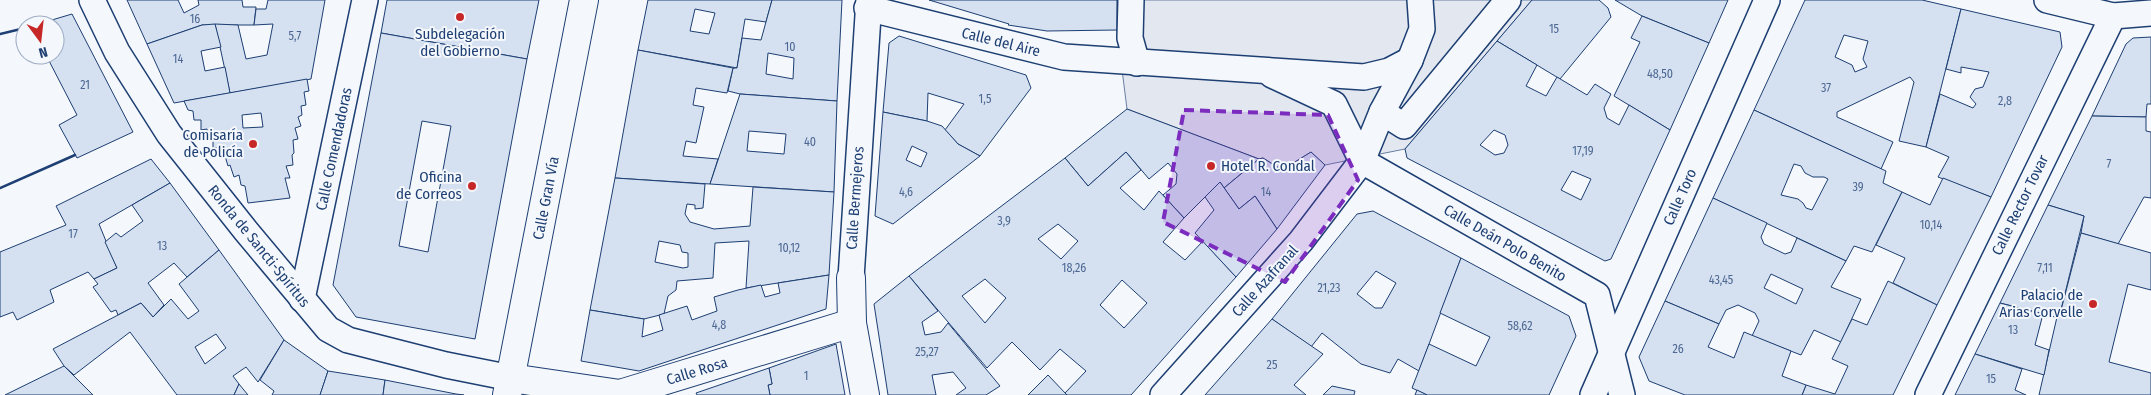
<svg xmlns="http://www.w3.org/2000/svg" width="2151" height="395" font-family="'Fira Sans Condensed',sans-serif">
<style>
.parking{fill:#e3e8f0;stroke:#687fa3}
.building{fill:#d5e0f0;stroke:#1d3f73;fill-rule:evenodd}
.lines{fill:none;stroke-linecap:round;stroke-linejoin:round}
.pedestrian-casing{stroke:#1d3f73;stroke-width:28}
.minor-casing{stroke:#1d3f73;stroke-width:30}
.secondary-casing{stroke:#1d3f73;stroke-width:30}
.pedestrian{stroke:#f4f7fb;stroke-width:25}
.minor{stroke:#f4f7fb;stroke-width:28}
.secondary{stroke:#f4f7fb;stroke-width:28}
.wall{stroke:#1d3f73;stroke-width:2.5}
.marked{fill:#7b2cbf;fill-opacity:0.2;stroke:#7b2cbf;stroke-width:4;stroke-dasharray:10 6;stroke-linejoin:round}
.poi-dot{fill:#c62828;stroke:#f4f7fb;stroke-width:2}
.labels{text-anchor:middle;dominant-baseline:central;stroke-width:4;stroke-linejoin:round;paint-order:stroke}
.number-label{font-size:12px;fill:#4b6792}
.poi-label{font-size:15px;fill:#1d3f73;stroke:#f4f7fb;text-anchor:end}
.street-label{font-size:15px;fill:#1d3f73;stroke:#f4f7fb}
</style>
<rect width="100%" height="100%" fill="#f4f7fb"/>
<polygon class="parking" points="1117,0 1532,0 1405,149 1325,165 1311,152 1282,170 1263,158 1259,159 1127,109 1117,30"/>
<g class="building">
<polygon points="127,0 178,0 184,13 199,5 198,0 242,0 243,7 256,7 254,25 202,25 147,44"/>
<polygon points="268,0 325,0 311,79 230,93 215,24 238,25 246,59 267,55 273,24 254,25 256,9 266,9"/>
<polygon points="387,0 539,0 527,59 381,33"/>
<path d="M648,0h124l-6,22 -21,-3 -8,49 -99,-18zM695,9l20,4 -6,21 -19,-3z"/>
<path d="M772,0h70l-5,101 -97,-7 -12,-3 5,-23h4l5,-30 19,2zM768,53l26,5 -1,21 -27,-5z"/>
<polygon points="929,0 1117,0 1117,30 1047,31 1008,25 1009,24"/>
<polygon points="1532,0 1599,0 1608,8 1611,17 1560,79 1497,41"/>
<polygon points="1615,0 1728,0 1709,43 1642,16"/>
<path d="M1805,0h117l39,9 -35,138 -27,-6 15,-59 -4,-5 -73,35v5l56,25 -12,27 -127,-59zM1844,35l24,6 -5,18 4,8 -12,5 -3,-7 -17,-8z"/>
<polygon points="1961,9 2060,32 2062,47 1991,197 1938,177 1949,157 1926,147 1940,94 1973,108 1976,104 1970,97 1975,89 1983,87 1989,72 1961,67 1961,73 1946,69"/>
<polygon points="72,14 133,132 77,158 59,125 77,115 46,55 55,55 55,25 35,25"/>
<polygon points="1642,16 1709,43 1670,130 1614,96 1640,42 1631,38"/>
<polygon points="215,24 221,47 201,51 205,71 225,67 230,93 174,103 147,44 202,25"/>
<path d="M381,33l146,26 -52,280 -119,-22 -23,-32zM422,121l29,5 -23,126 -29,-6z"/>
<polygon points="899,36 1026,75 1031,88 980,156 958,144 945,130 964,104 928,93 927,121 883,112 889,43"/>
<polygon points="2151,37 2151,104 2147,104 2146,117 2092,116 2126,44 2133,38"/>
<path d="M1497,41l40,24 -11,21 20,10 11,-19 30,18 8,-11 16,10 -7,14 3,10 12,7 10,-20 41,25 -59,129 -6,2 -198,-103 -2,-9zM1494,130l11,5 3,10 -4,8 -9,2 -15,-10zM1572,171l19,8 -10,21 -20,-10z"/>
<polygon points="638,50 733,68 727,93 696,88 693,105 704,107 696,143 686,141 683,156 718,159 710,184 615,178"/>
<path d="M307,79l2,12 -5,1 2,13 -5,1 1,9 -4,2 3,9 -6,2 3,11 -5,1 1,13 -2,2 1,10 -7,1 4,12h-5l5,20 -42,5 -3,-17 -4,-1 -2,-10 -5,2 -4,-12 -2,1 -3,-10 -3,2 -2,-10h-7v-10l-4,1 -2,-10 -6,1v-10h-7l-1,-9 -5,-1 -4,-9zM261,113l2,14 -20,1 -1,-13z"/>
<path d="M740,94l97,7 -3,91 -124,-8zM749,131l37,3 -2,20 -37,-3z"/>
<polygon points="1127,109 1259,159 1224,188 1220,182 1184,218 1163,195 1176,184 1177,174 1168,163 1149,179 1126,152 1088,186 1065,158"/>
<path d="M1754,110l132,61 -3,12 19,9 -30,60 -18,-6 -8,15 -133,-63zM1794,164l7,2 4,7 8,4h11l4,2 -16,31 -6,-2 -3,-5 -5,-4 -17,-4z"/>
<path d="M883,112l44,9 15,5 16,18 22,12 -87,68 -18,-8zM912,146l15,7 -6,14 -15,-7z"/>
<polygon points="2092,116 2146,117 2146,131 2151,132 2151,198 2144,197 2118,244 2081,233 2084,216 2048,205"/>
<path d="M1126,152l15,18 -21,18 24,22 15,-19 25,27 -21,24 22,18 18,-19 33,36 -105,118h-64l-2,-2 21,-22 -26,-22 -20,21 -28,-28 -25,26 -78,-92 156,-118 23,28zM1058,224l20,17 -17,18 -23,-20zM985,279l21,19 -21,25 -23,-27zM1122,280l25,23 -23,25 -24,-23z"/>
<polygon points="1311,152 1325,165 1277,229 1255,196 1239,209 1224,188 1259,159 1263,158 1282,170"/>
<polygon points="151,159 170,183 99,224 117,268 94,279 88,272 50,290 54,302 17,320 13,312 0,317 0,252 66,225 56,206"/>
<path d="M615,178l90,6 -2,24 -8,1v-4l-8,-1 -2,10 5,8 24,7 36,-3 3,-39 81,5 -5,83 -83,13 3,-47 -34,2 -2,35 -36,3 -1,9 -8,6 -4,18 -20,5 -54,-9zM659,241l21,4 2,7 6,1v14l-5,1 -28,-6z"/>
<polygon points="1943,178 1991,197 1937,305 1893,283 1905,258 1876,245 1902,192 1930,205"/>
<polygon points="1220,182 1239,209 1255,196 1277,229 1236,277 1195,233 1214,210 1205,197"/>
<polygon points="170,183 219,250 187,277 174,263 148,283 164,305 153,317 141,303 118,315 116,310 111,312 93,287 98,284 94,279 117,268 105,242 116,233 121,237 143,221 132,205"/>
<path d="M1713,198l54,25 -6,14 3,7 21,10 6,-2 6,-14 49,23 -15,26 30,12 -20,43 -27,-12 -13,25 -49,-19 7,-15 -4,-8 -17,-8 -12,5 -7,14 -54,-23zM1771,274l32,15 -7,15 -32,-16z"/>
<polygon points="2048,205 2084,216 2059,318 2000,303"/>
<path d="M1373,211l88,47 -42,113 -21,-12 -8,14 -29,-9 -39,-31 -11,14 -39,-28 85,-105zM1376,271l20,12 -14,25h-7l-18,-14z"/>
<polygon points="2081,233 2151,253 2151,290 2128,284 2109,362 2151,373 2151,395 2039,395 2057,317 2059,318"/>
<path d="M219,250l65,90 -26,42 -12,-15 -13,9 6,8 -5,11h-57l-47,-63 -56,43 -10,-9 -11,-17 88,-46 12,14 18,-18 17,20 11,-8 -20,-27zM216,334l10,14 -21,16 -10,-17z"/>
<polygon points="1461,258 1569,316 1576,336 1549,395 1427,395 1412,388 1429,344 1476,366 1490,337 1440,313"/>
<polygon points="829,275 826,309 639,371 581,361 590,310 644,319 642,337 663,330 659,315 687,306 692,320 717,311 714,297 738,290 761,285 765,297 780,293 778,283"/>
<polygon points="909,276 938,311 922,322 925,335 941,332 948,323 1000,386 986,395 956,395 966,388 953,372 932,375 936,395 888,395 874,304"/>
<polygon points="1888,281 1937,305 1893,395 1802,395 1806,385 1835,394 1848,366 1832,359 1852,319 1867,325"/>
<polygon points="1665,301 1719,324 1708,347 1734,358 1744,332 1791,351 1782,376 1806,385 1802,395 1685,395 1649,381 1639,357"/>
<polygon points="2000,303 2043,314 2035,345 2049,350 2044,375 1975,354"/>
<polygon points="1272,319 1323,354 1294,385 1306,395 1205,395"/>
<polygon points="284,340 328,371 320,395 272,395 274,391 260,380"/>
<polygon points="836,344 845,395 770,395 768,385 772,384 769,368"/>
<polygon points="1975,354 2022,369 2015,390 2026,395 1955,395"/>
<polygon points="64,366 93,395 5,395"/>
<polygon points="769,368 772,384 768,385 770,395 697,395 696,393"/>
<polygon points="328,371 385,380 383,395 320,395"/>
<polygon points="1048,375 1067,395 1028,395"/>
<polygon points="385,380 456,394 464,395 383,395"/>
<polygon points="239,384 248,395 234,395"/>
<polygon points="1332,386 1355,391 1354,395 1323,395"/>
<polygon points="1417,390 1427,395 1415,395"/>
</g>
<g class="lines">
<g class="pedestrian-casing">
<g id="pedestrian">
<polyline points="92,0 117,52 169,134 246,231 328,329 348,340 446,365 511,378"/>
<polyline points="1131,0 1130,38 1137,63"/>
<polyline points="2047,0 2113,16 2151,13"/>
<polyline points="867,8 1064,57 1364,77 1389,71 1410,60"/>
<polyline points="1272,75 1334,104 1362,161"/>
<polyline points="1382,112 1404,126 1508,0"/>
<polyline points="1362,161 1597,295 1622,395"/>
<polyline points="851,278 869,0"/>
<polyline points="302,299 365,0"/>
<polyline points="1163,395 1301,241 1362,161 1382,112 1410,60 1422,29 1420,0"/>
<polyline points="1593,395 1767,0"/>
<polyline points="1928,395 2113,16"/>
</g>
</g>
<g class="minor-casing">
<g id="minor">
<polyline points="851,278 852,323 865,395"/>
<polyline points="511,378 620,394 852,323"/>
</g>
</g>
<g class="secondary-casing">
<polyline id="secondary" points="507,395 584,0"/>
</g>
<use href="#pedestrian" class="pedestrian"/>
<use href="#minor" class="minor"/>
<use href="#secondary" class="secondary"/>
<g class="wall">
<polyline points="0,34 25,28"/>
<polyline points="0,188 75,155"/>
</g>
</g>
<path class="marked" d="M1184,110l144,5 30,65 -73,102 -122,-60z"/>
<g class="poi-dot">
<circle cx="460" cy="17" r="5"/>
<circle cx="253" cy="144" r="5"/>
<circle cx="1211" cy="166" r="5"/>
<circle cx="472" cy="186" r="5"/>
<circle cx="2093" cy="304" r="5"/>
</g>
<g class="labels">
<g class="number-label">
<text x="195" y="19">16</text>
<text x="1554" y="29">15</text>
<text x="295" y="36">5,7</text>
<text x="790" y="47">10</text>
<text x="178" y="59">14</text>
<text x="1660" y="74">48,50</text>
<text x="85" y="85">21</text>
<text x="1826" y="88">37</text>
<text x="985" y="99">1,5</text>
<text x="2005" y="101">2,8</text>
<text x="810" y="142">40</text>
<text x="1583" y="151">17,19</text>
<text x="2109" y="164">7</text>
<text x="1858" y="187">39</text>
<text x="906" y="192">4,6</text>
<text x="1266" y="192">14</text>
<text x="1004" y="221">3,9</text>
<text x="1931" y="225">10,14</text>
<text x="73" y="234">17</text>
<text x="162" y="246">13</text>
<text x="789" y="248">10,12</text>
<text x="1074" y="268">18,26</text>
<text x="2045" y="268">7,11</text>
<text x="1721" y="280">43,45</text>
<text x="1329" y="288">21,23</text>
<text x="719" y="325">4,8</text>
<text x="1520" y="326">58,62</text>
<text x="2013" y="330">13</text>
<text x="1678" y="349">26</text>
<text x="927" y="352">25,27</text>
<text x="1272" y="365">25</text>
<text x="806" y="376">1</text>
<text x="1991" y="379">15</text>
</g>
<g class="poi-label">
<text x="460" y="34" text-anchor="middle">Subdelegación<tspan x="460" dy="17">del Gobierno</tspan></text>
<text x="243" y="135">Comisaría<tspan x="243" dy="17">de Policía</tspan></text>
<text x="1221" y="166" text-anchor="start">Hotel R. Condal</text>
<text x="462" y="177">Oficina<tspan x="462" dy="17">de Correos</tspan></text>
<text x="2083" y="295">Palacio de<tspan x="2083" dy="17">Arias Corvelle</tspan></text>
</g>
<g class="street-label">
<text transform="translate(1001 42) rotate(14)">Calle del Aire</text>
<text transform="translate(334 149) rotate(-78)">Calle Comendadoras</text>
<text transform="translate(1680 197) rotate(-66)">Calle Toro</text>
<text transform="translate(546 198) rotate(-79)">Calle Gran Vía</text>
<text transform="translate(855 198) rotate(-86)">Calle Bermejeros</text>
<text transform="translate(2020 205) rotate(-64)">Calle Rector Tovar</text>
<text transform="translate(1505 243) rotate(30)">Calle Deán Polo Benito</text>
<text transform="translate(259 246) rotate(51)">Ronda de Sancti-Spíritus</text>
<text transform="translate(1265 281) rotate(-48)">Calle Azafranal</text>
<text transform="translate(697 371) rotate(-17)">Calle Rosa</text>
</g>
</g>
<g transform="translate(40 40) rotate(165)"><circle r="24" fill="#f4f7fb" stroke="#9eadc5"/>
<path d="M0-4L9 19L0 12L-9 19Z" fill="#c62828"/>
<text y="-8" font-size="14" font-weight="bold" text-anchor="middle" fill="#1d3f73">N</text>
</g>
</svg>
